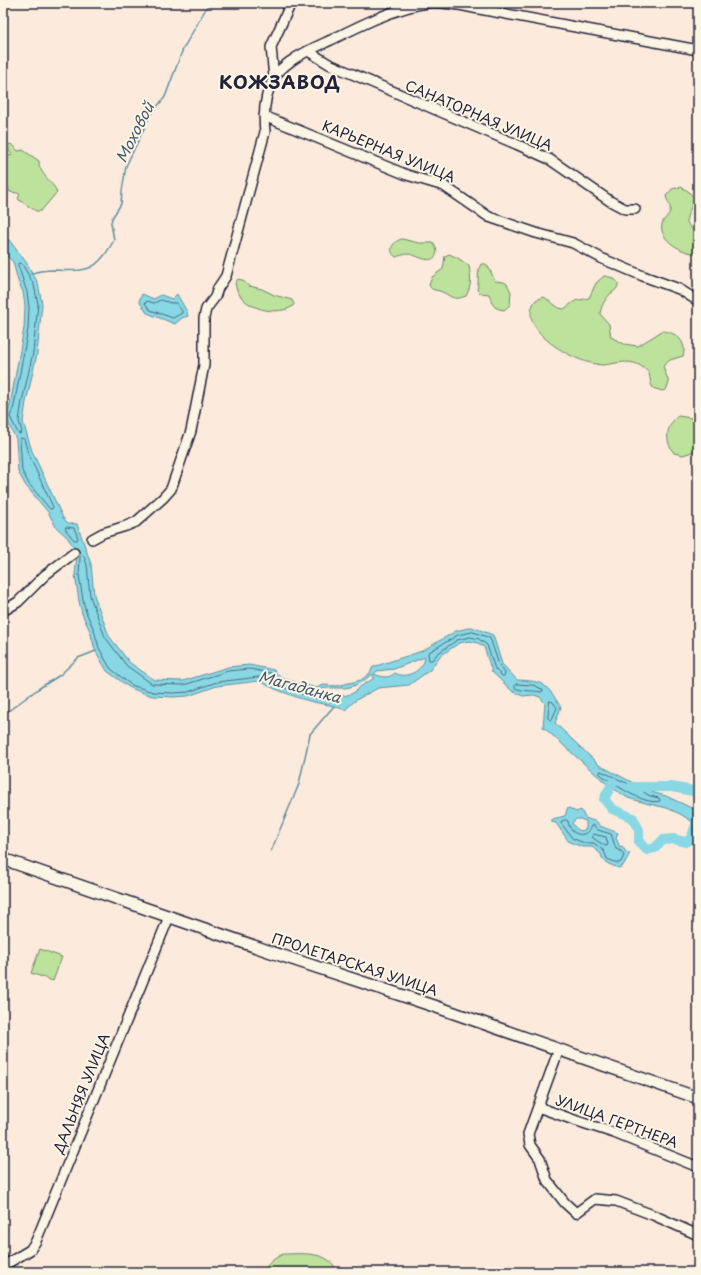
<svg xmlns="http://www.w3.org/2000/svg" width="701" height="1275" font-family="'Playpen Sans',sans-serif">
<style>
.green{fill:#bde29c;stroke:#70826c}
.water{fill:#88d7e4;stroke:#5f8fa0;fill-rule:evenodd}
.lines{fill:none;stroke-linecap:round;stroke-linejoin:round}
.shore{stroke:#4b6a7f;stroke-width:1}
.stream{stroke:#5f8fa0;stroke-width:1.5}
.river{stroke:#88d7e4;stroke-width:10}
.minor-casing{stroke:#22223b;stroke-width:12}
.major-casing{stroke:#22223b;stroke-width:14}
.minor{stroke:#fcf5e5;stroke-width:9}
.major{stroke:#fcf5e5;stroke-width:11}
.labels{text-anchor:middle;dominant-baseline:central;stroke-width:4;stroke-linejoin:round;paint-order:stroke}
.street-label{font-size:14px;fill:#22223b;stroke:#fcf5e5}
.water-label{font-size:15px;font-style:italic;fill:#41586e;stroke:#fcf5e5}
.district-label{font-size:18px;font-weight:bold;letter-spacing:1px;fill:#22223b;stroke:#fcf5e5}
</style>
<rect width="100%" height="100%" fill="#fcebdc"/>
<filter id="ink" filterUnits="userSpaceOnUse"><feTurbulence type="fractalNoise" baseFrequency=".025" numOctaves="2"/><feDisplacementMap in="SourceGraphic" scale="8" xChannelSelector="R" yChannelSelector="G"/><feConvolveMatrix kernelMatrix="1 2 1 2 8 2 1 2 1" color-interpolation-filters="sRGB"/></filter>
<g filter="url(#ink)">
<g class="green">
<path d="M10,144l4,2 4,5 5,-1 16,11c-1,12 14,21 18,31l-16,19h-5l-17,-11 -1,-2 2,-3 -2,-2 -8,-1 -7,-15v-23l3,-1 4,3 2,-1 -3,-4 -1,-6z"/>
<path d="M681,187l7,4 6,7c-4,19 -16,21 4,36v19c-13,2 -40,-13 -36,-29 1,-5 7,-8 8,-13 1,-5 -3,-10 -4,-15l6,-7z"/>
<path d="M402,239l17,4h14c3,4 5,8 3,12 -5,11 -20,-1 -28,-1 -3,0 -9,2 -12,3 -9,-6 -3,-16 6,-18z"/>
<path d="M449,254l9,4 11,8c2,12 3,19 -3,30 -13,5 -13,1 -24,-4 -6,-3 -10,0 -13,-7l3,-8 11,-8 2,-13z"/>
<path d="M481,264h5l3,4 6,13 9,1 3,2 4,8 -1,13 -6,5c-12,-2 -11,-5 -15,-16l-9,-1 -3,-3c2,-8 0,-19 4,-26z"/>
<path d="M604,276c5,0 18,4 13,12 -1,2 -4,4 -7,6 -5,6 -9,12 -10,20l9,10 2,13 13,7 14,2 24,-15c13,0 26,11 21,25l-13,4 -7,6 6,17 -3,7 -4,1 -9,-3 -2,-4 -2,-11c-3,-3 -6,-6 -10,-8 -11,-6 -25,-1 -36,0 -5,0 -11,-2 -16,-3 -21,-6 -72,-35 -51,-62l8,-3 15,11 5,1 11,-8 14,-3 7,-15z"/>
<path d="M238,279l4,1 7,6 13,3 12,6 18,5 2,4 -2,3c-20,10 -54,0 -57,-24z"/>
<path d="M678,416l20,3v31l-15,5 -9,-2c-10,-13 -8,-27 4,-37z"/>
<polygon points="40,949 62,957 53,981 31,973"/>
<path d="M283,1254c18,0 47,-4 54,18h-73c3,-9 11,-14 19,-18z"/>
</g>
<g class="water">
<path d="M3,238l6,2 17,22 12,21 4,21 -5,50 -11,48 -3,20 9,29 31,67 5,5 9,1 14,40 3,31 15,41 21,27 25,17 28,1 45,-14 21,-2 25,5 7,8 35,10 8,-3 13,1 24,-6 9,-7 3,-6 49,-16 34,-20 16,-4 21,8 9,29 15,16c28,1 29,4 44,27l-6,16 44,42 52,27 15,4 32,15v14l-18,-11 -13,-6 -18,-4 -21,-6 -19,-12 -66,-59 2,-24 -5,-6 -6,-2 -11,1 -11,-5 -20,-19 -8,-25 -6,-4 -9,-2 -10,2 -20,14 -9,13 -21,15 -31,3 -22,12 -11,10 -11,-4 -21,-4 -14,-4 -24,-9 -16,-8 -42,5 -29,10 -15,1 -21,-1 -22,-8 -23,-17 -12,-21 -5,-19 -8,-17 -3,-13 -4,-26 2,-21 -4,-8 -6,-9 -11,-10 -8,-15 -22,-26 -8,-14 -2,-33 -11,-22 5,-12 14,-77 1,-22 -2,-14 -5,-11 -5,-19 -10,-10zM425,657c-1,13 -19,23 -30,16 -7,6 -13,4 -21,1l3,-3 17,-2zM372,674l2,4c-4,3 -7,4 -11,7 -3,1 -5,4 -7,6 -11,8 -27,5 -38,0 9,-6 22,-1 32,-4 8,-2 15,-7 22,-13z"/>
<path d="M142,294l12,5 7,-4 11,4 5,-5c3,7 11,17 11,22l-6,2 -7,6 -28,-11 -8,-12z"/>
<path d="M569,808l7,4 5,-2 4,8 12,4 3,4 18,7 -2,5 4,9 2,-1 4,6 4,1 -7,13 -4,2c-8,-3 -17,-5 -18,-14l-9,-7h-9l-14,-5 -13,-19 -4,-1v-3l13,-3 2,-7zM576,819h4l6,2v8c-6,4 -10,0 -14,-6z"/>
</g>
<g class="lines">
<g class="shore">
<polygon points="19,263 22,264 34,285 38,304 33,353 22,401 19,421 22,432 20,434 18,433 10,417 14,406 28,329 29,307 27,292 18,265"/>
<polygon points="161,300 171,303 176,303 182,311 182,313 173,318 150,310 145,303 147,301 154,303"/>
<polygon points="21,438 24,439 28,453 53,507 52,509 50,509 29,484 22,471 20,440"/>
<polygon points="66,527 74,528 78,538 77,540 74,540 66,530"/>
<polygon points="82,555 84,556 87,565 90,596 105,637 127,666 152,684 184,685 228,671 249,669 271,673 279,682 314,692 317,698 314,698 290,690 259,677 217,682 188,692 173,693 153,692 131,685 110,668 99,648 94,630 86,612 83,600 79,575 80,557"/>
<polygon points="473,632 490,638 499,665 505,673 504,676 502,676 495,669 487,645 479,639 470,637 457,640 437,654 432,660 429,660 428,654 429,652 458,635"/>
<path d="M516,684l17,1 9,4 1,2 -2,1c-9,-2 -17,0 -26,-4v-2z"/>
<polygon points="550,701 553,702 557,708 552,719 550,720 548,718"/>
<path d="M601,771l34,16 15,9 9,2 1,3c-15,5 -48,-18 -60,-27z"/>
<path d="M566,820l2,1c1,11 12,18 21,10l2,-5 2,-1 5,5 13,4 5,15 5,2 3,4 -3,7 -3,1 -11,-4 -3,-8 -10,-8h-10l-12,-5 -11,-15 1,-2z"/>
<polygon points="593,834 606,837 608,845 605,846 593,838"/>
</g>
<g class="stream">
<path d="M31,274c7,-4 16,-4 24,-4 34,2 43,0 59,-30l-3,-17 1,-5 9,-14 1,-13 4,-25 25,-52 14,-17 18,-48 26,-46"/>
<polyline points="3,715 38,689 60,675 78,658 96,651"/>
<polyline points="271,851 299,784 310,734 334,706"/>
</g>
<g class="river">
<polyline points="613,782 604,799 612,809 633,818 639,830 639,842 647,850 655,848 663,840 674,839 685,842 691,839 698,818 692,815"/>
<polyline points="631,787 672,787 698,792"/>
</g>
<g class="minor-casing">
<g id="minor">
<polyline points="308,51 329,64 516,144 549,159 610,201 625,209 635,209"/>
<polyline points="274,78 271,47 291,3"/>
<polyline points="264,116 407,175 444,186 489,217 536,233 573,243 603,259 643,276 679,289 698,301"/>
<path d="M92,539l11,-6 23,-7 10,-4 27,-24 8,-9 20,-58 13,-66v-47l2,-9 9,-12 3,-9 8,-12 39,-144c-2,-19 -1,-37 9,-54 4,-7 10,-12 17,-17 12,-9 27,-15 40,-21 28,-14 66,-33 97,-37 15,-1 31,2 46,5l224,42"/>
<polyline points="3,611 18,602 45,575 74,553"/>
<polyline points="559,1049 528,1134 530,1145 540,1159 547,1180 565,1203 576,1213 595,1199 616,1201 653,1215 698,1235"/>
<polyline points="538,1107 577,1121 614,1133 698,1167"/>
<polyline points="3,1266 30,1250 36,1241 169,917"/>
</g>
</g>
<g class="major-casing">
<polyline id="major" points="3,859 274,953 434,1006 698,1098"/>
</g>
<use href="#minor" class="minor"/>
<use href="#major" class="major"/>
</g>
</g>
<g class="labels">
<g class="street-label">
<text transform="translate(479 115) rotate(23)">САНАТОРНАЯ УЛИЦА</text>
<text transform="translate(389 151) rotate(22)">КАРЬЕРНАЯ УЛИЦА</text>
<text transform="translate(355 964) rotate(18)">ПРОЛЕТАРСКАЯ УЛИЦА</text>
<text transform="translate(81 1093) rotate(-68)">ДАЛЬНЯЯ УЛИЦА</text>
<text transform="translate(617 1121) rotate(20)">УЛИЦА ГЕРТНЕРА</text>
</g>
<g class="water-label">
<text transform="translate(134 132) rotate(-63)">Моховой</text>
<text transform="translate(300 686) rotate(15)">Магаданка</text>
</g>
<g class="district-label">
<text x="280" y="81">КОЖЗАВОД</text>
</g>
</g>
<rect width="701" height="1275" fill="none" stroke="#fcf5e5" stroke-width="16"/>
<rect x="8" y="8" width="685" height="1259" fill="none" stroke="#22223b" stroke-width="1.5" filter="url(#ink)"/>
</svg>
